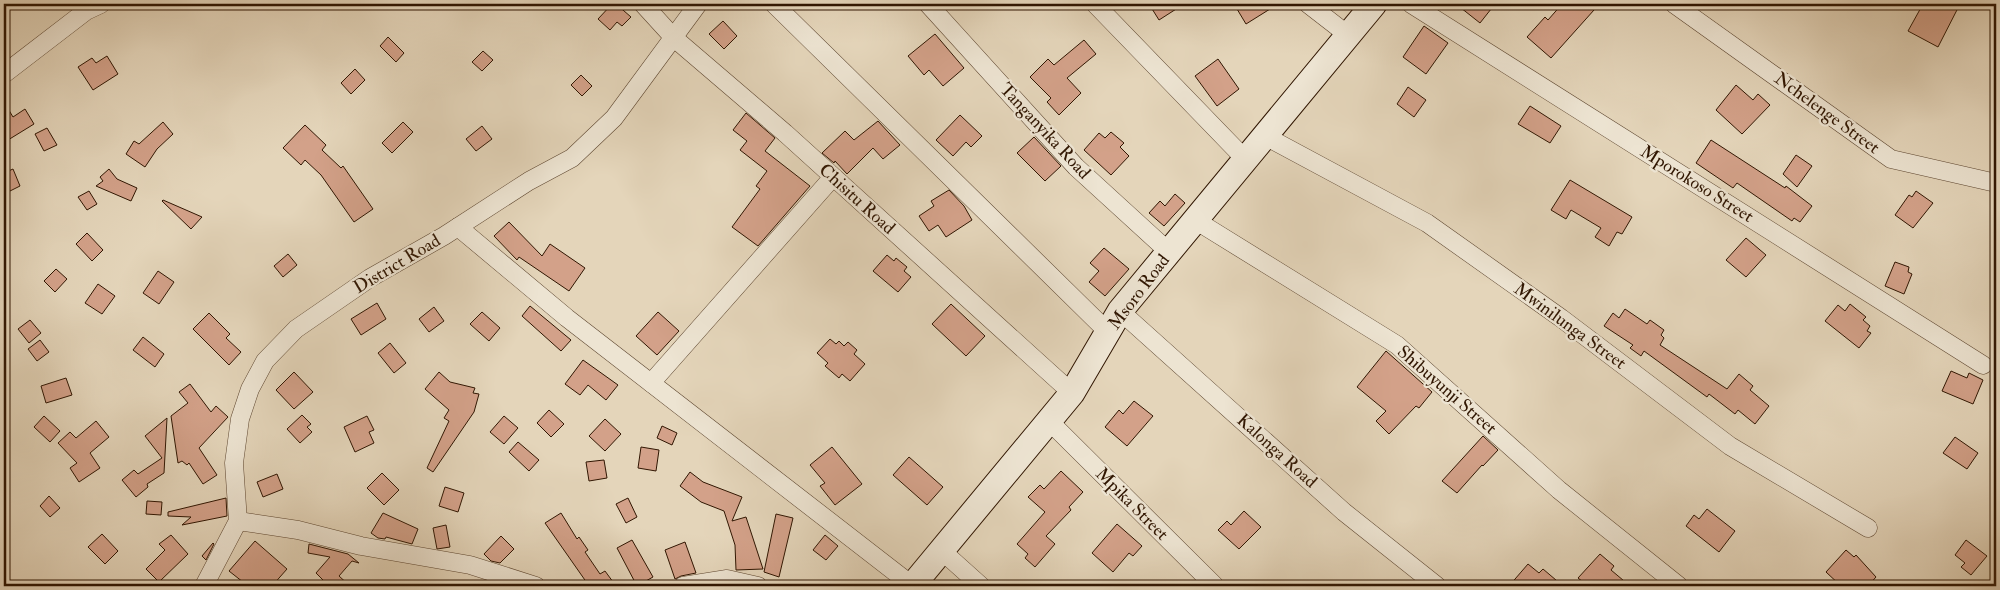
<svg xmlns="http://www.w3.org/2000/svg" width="2000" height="590" font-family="'IM FELL Double Pica',serif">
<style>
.building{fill:#d3a189;stroke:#301602}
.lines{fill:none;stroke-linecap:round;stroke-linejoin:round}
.street-casing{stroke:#5d4630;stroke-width:19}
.secondary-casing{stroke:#301602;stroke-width:27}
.street{stroke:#ede4d2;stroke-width:18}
.secondary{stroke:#ede4d2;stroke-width:25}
.labels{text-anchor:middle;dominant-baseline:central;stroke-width:4.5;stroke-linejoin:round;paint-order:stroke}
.street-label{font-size:18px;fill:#301602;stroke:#ede4d2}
</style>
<rect width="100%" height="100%" fill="#e4d5ba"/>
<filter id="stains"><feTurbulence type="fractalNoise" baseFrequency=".004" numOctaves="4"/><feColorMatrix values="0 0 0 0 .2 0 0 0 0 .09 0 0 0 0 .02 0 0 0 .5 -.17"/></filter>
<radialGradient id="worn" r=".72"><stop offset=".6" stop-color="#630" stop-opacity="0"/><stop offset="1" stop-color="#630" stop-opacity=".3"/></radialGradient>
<g class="building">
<polygon points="612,4 616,4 631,17 622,26 617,22 610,30 598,19"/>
<polygon points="1149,4 1184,4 1159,20"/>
<polygon points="1234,4 1278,4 1246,24"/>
<polygon points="1456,4 1495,4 1480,23"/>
<polygon points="1562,4 1586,4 1594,10 1551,58 1527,37 1545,17 1548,20"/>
<polygon points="1923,4 1960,4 1938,47 1908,31"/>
<polygon points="723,21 737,36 724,49 709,34"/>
<polygon points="1424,26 1448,43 1426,74 1403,57"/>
<polygon points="935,34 964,68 943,86 929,70 924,75 908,56"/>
<polygon points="388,37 404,53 396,62 380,46"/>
<polygon points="1084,40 1096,54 1067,78 1081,93 1059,115 1047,102 1051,98 1030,77 1048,59 1054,65"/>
<polygon points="483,51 493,60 482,71 472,62"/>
<polygon points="107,56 118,74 93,90 78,67 92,58 96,63"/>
<polygon points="1218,59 1239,89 1217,106 1195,76"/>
<polygon points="355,69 365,80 351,94 341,83"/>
<polygon points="581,75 592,86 582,96 571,85"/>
<polygon points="1736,85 1753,100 1758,94 1770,105 1742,134 1716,110"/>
<polygon points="1408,87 1426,100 1414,117 1397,104"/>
<polygon points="4,102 13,117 25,109 34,124 8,140 4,132"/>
<polygon points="1530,106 1561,126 1550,143 1518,124"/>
<polygon points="746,113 775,138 765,151 810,186 758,246 732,227 760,189 756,186 767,171 740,150 747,141 733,130"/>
<polygon points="960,115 982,136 971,147 966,142 953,156 936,140"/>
<polygon points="878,121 900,145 883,159 873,148 847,174 835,161 834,163 822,153 845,131 854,140"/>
<polygon points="163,122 173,134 157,149 145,167 126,154 134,141 139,144"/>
<polygon points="403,122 413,132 392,153 382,143"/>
<polygon points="305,125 326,145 322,150 341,168 343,166 373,209 354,222 321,175 305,160 301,165 283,148"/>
<polygon points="482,126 492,139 476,151 466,139"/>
<polygon points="47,128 57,145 44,151 35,134"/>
<polygon points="1111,132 1124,143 1120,147 1129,156 1111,175 1084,150 1099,133 1105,138"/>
<polygon points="1034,137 1061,166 1045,181 1017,153"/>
<polygon points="1711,140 1785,188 1786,186 1812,206 1800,222 1794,218 1792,221 1737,183 1733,188 1696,163"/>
<polygon points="1796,155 1812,166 1797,187 1783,174"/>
<polygon points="13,169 20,186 8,192 4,183 4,173"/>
<polygon points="109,169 117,179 137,188 131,201 96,186 103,181 100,177"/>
<polygon points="1570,180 1632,217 1622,234 1617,232 1609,246 1595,237 1601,228 1571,210 1566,219 1551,210"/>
<polygon points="949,190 964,206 972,220 946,237 938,225 929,231 919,216 934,206 931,201"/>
<polygon points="89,191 97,204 87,210 78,197"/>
<polygon points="1916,191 1933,203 1913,228 1895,215 1909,195 1912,197"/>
<polygon points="1175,194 1185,203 1164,226 1149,213 1160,201 1165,206"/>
<polygon points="163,200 202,217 191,229 162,201"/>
<polygon points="509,222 542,256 550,244 585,268 569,291 519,257 517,260 494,236"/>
<polygon points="87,233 103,250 92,261 76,244"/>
<polygon points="1746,238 1766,255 1746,277 1726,260"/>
<polygon points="1104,248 1129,269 1105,296 1089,282 1099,271 1090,263"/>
<polygon points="288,254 297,265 283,277 274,266"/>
<polygon points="887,255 894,261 896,258 907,267 904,271 911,277 898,292 873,271"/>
<polygon points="1895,262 1909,267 1908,272 1912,274 1904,294 1885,286"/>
<polygon points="56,269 67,279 55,292 44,281"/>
<polygon points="158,271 174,282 159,304 143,293"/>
<polygon points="98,284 115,296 102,314 85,303"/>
<polygon points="377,303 386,319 361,335 351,319"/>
<polygon points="951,304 985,336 966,356 932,324"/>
<polygon points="1850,304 1866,317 1863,320 1870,326 1867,331 1871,333 1859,348 1825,321 1838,305 1845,311"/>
<polygon points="530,306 571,340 561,351 522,316"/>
<polygon points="434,307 444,321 429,332 419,319"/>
<polygon points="1625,309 1647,324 1650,320 1664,330 1661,335 1664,338 1660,345 1727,389 1739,374 1753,386 1750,390 1769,406 1755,424 1738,410 1735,414 1709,394 1707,397 1644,351 1641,356 1630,348 1633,345 1604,326 1613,313 1619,318"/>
<polygon points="482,312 500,328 489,341 470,324"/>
<polygon points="658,312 679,331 657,355 636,336"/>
<polygon points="209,313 230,334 226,338 241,352 229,365 193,329"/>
<polygon points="30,320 41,333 29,343 18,329"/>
<polygon points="143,337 164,354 155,367 133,350"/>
<polygon points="830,339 836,344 839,341 844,346 848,342 857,350 854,354 865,364 850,381 842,374 839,378 825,366 828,363 817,353"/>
<polygon points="40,340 49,352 37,361 28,349"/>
<polygon points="390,343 406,363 394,373 378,353"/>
<polygon points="1386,351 1432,392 1419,408 1416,406 1389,434 1376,421 1386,411 1357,387"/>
<polygon points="583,360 618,385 606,400 588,385 580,395 565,384"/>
<polygon points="1951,371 1967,378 1969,373 1983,380 1973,404 1942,391"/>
<polygon points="294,372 313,392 294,409 276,390"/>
<polygon points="439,372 450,382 475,388 473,393 479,394 474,412 433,472 427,468 449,421 444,418 449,410 425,389"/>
<polygon points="66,378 72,395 46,403 41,386"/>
<polygon points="190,384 211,412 216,406 228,417 199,448 217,475 203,484 189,463 187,465 182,461 178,463 171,416 188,403 179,392"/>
<polygon points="1134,401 1153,416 1127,446 1105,427 1119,410 1123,414"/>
<polygon points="549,410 564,424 551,437 537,423"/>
<polygon points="302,415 311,424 307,427 312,432 300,443 287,429"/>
<polygon points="44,416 60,431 50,442 34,427"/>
<polygon points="367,416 374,430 369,432 374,443 355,452 344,427"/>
<polygon points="504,416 518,428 504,444 490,432"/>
<polygon points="167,418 164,473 147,484 148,487 136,497 122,480 134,470 138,474 162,458 145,436"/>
<polygon points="605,419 621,434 605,451 589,436"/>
<polygon points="96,421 109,437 90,453 100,468 79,482 70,468 77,463 58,443 70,432 76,438"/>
<polygon points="662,426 677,433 672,445 657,438"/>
<polygon points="1483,436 1498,450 1483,466 1482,465 1457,493 1442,481"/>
<polygon points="1955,437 1978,453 1967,469 1943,453"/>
<polygon points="518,442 539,460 529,471 509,452"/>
<polygon points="641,447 659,450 656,471 638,468"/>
<polygon points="832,447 862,484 835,505 820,486 825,483 810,465"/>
<polygon points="909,457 943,487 927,505 893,475"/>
<polygon points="604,460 607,478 589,481 586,462"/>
<polygon points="1061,471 1083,492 1069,507 1071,510 1046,536 1055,544 1035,567 1025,558 1028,554 1017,544 1045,512 1028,497 1040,485 1044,489"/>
<polygon points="690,472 703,482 742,497 732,521 746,517 763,569 736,570 735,545 724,511 701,502 680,486"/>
<polygon points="382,473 399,490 384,505 367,488"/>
<polygon points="277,474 283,489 263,497 257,482"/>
<polygon points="445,487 464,493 458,512 439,506"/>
<polygon points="49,496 60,508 50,517 40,506"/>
<polygon points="226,498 227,516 182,525 191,517 168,516 168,512"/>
<polygon points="628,498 637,517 626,523 616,504"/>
<polygon points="147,501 162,502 161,515 146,514"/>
<polygon points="1707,509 1735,531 1719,552 1686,526 1694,515 1699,519"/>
<polygon points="1244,511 1261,527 1239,549 1218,530 1227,521 1231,525"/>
<polygon points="383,513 418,529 412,544 386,537 385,539 378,538 371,533"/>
<polygon points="561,513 577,539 579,537 588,550 585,552 600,574 605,571 616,586 582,586 587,583 545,523"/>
<polygon points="776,514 793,518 779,577 764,572"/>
<polygon points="1117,524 1142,546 1133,556 1129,553 1113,572 1092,553"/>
<polygon points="446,525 450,547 437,549 433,528"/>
<polygon points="102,534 118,551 105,564 88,547"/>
<polygon points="171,535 188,554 159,582 146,569 165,550 159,544"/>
<polygon points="825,535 838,546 826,560 813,550"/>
<polygon points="501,536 514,549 500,563 491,561 484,554"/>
<polygon points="632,540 653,577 637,586 617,548"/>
<polygon points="1966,540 1987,556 1971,575 1961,567 1965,563 1955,555"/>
<polygon points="255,541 287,569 272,586 248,586 229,571"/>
<polygon points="685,542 696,573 681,576 675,579 665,550"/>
<polygon points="213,543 214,544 206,560 202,556"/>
<polygon points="309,544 348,554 359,563 352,561 339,576 350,586 329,586 316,573 330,557 308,553"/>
<polygon points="1846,550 1854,557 1856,555 1876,577 1868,586 1841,586 1826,572"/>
<polygon points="1600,554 1614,566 1611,570 1630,586 1588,586 1578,578"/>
<polygon points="1528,564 1539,573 1543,569 1563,586 1509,586"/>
</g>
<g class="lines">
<g class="street-casing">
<g id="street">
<polyline points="643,4 674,38 785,133 1072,393"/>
<polyline points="774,4 1108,332"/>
<polyline points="928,4 1076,167 1169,252"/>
<polyline points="1095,4 1245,159"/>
<polyline points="1308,4 1348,35"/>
<polyline points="1411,4 1983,365"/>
<polyline points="1674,4 1891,159 1996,183"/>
<polyline points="4,74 86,11 101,4"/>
<polyline points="1265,136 1427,223 1561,318 1730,446 1868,528"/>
<polyline points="1195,220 1397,345 1559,490 1679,586"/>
<polyline points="458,227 567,318 913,586"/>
<polyline points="1120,311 1344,512 1437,586"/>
<polyline points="651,383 833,177"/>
<polyline points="1049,421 1215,586"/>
<polyline points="238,521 298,530 361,546 470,565 536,586"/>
<polyline points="942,551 981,586"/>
<polyline points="204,586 238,521 234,463 240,419 250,389 265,361 296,329 370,278 444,236 529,181 572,158 614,118 698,4"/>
<polyline points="683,586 727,579 758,586"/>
</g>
</g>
<g class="secondary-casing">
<polyline id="secondary" points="912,586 1072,393 1120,311 1374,4"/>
</g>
<use href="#street" class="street"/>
<use href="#secondary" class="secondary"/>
</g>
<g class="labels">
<g class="street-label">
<text transform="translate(1827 113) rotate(36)">Nchelenge Street</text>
<text transform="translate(1045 131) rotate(47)">Tanganyika Road</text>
<text transform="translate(1697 184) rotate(32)">Mporokoso Street</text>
<text transform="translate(857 199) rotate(42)">Chisitu Road</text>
<text transform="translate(397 264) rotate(-31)">District Road</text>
<text transform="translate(1139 292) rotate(-53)">Msoro Road</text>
<text transform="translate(1570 326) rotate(36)">Mwinilunga Street</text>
<text transform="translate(1447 390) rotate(41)">Shibuyunji Street</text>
<text transform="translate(1277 451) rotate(42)">Kalonga Road</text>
<text transform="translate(1132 504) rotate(45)">Mpika Street</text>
</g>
</g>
<rect width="2000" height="590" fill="none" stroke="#e4d5ba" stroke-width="20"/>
<rect x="5" y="5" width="1990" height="580" fill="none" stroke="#301602" stroke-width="2.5"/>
<rect x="10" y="10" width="1980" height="570" fill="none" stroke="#301602"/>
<rect width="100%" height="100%" filter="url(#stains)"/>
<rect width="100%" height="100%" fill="url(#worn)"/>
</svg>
